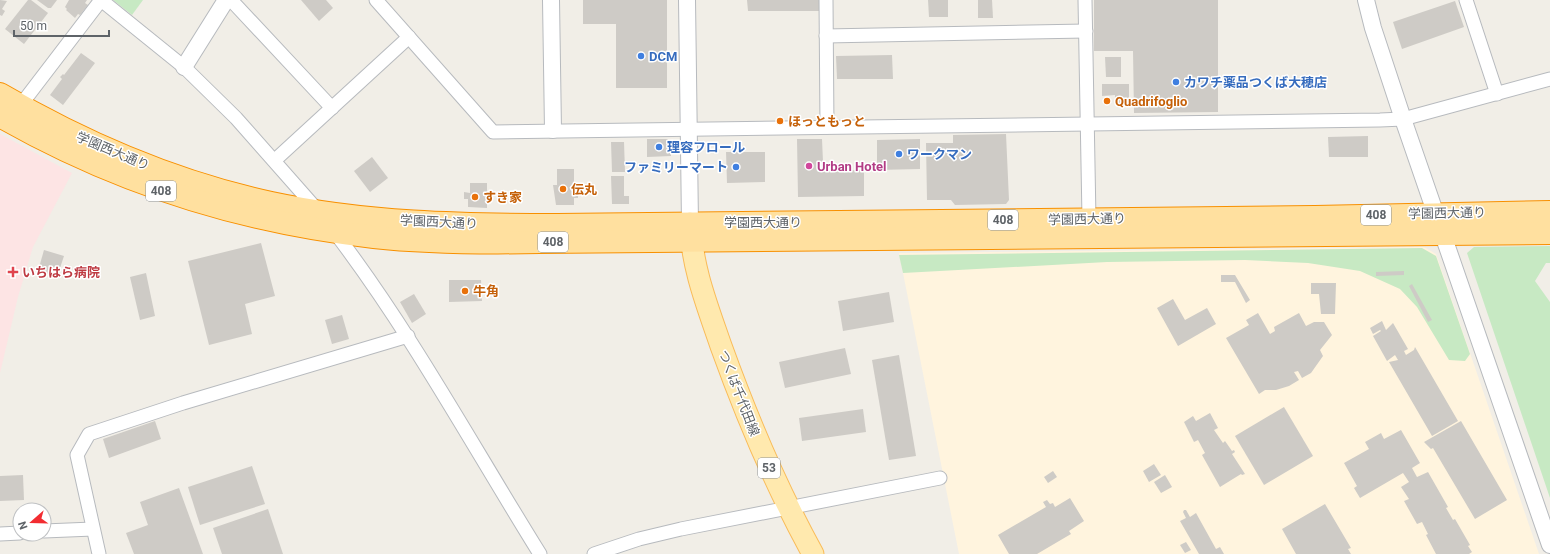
<svg xmlns="http://www.w3.org/2000/svg" width="1550" height="554" font-family="Roboto,'Noto Sans JP',sans-serif">
<style>
.commercial{fill:#fff4de}
.medical{fill:#fde4e4}
.green{fill:#c7e9c3}
.building{fill:#cecbc6}
.lines{fill:none;stroke-linecap:round;stroke-linejoin:round}
.minor-casing{stroke:#b7babe;stroke-width:15}
.tertiary-casing{stroke:#b7babe;stroke-width:18}
.primary-casing{stroke:#f9bb58;stroke-width:23}
.trunk-casing{stroke:#f89000;stroke-width:24}
.minor{stroke:#fff;stroke-width:13}
.tertiary{stroke:#fff;stroke-width:16}
.primary{stroke:#ffe9ae;stroke-width:21}
.trunk{stroke:#ffe09f;stroke-width:22}
.shop-dot{fill:#3f7fe0;stroke:#fff;stroke-width:1.5}
.food-dot{fill:#e8710a;stroke:#fff;stroke-width:1.5}
.hotel-dot{fill:#d1479c;stroke:#fff;stroke-width:1.5}
.health-dot{fill:#e0444e;stroke:#fff;stroke-width:1.5}
.labels{text-anchor:middle;dominant-baseline:central;stroke-width:3;stroke-linejoin:round;paint-order:stroke}
.shield{fill:#fff;stroke:#8e9295;stroke-width:1}
.shield-label{font-size:12px;font-weight:bold;fill:#5e6368}
.shop-label{font-size:13px;font-weight:bold;fill:#366cbe;stroke:#fff;text-anchor:start}
.food-label{font-size:13px;font-weight:bold;fill:#c56008;stroke:#fff;text-anchor:start}
.street-label{font-size:13px;fill:#5e6368;stroke:#fff}
.hotel-label{font-size:13px;font-weight:bold;fill:#b23c85;stroke:#fff;text-anchor:start}
.health-label{font-size:13px;font-weight:bold;fill:#be3a42;stroke:#fff;text-anchor:start}
</style>
<rect width="100%" height="100%" fill="#f1eee7"/>
<polygon class="commercial" points="1424,247 1436,254 1539,554 959,554 899,253"/>
<polygon class="medical" points="0,134 72,173 33,247 18,297 0,373"/>
<g class="green">
<polygon points="113,0 143,0 132,15"/>
<polygon points="1550,246 1550,263 1546,263 1535,281 1550,302 1550,498 1467,253 1474,247"/>
<polygon points="1422,248 1436,256 1470,354 1465,361 1449,360 1417,307 1400,289 1360,271 1308,263 1245,260 1107,262 903,273 899,255"/>
</g>
<g class="building">
<polygon points="0,0 7,1 2,9 5,11 2,16 0,15"/>
<polygon points="28,0 31,0 48,13 24,44 5,29"/>
<polygon points="37,0 57,0 51,8 48,8"/>
<polygon points="69,0 87,0 85,3 88,5 80,15 78,14 75,18 66,10 67,9 65,7"/>
<polygon points="301,0 326,0 333,8 319,21"/>
<polygon points="583,0 667,0 667,88 616,88 616,24 583,24"/>
<polygon points="747,0 819,0 819,11 748,11"/>
<polygon points="928,0 948,0 948,17 929,17"/>
<polygon points="978,0 992,0 993,18 978,18"/>
<polygon points="1094,0 1218,0 1218,112 1134,113 1133,51 1094,51"/>
<polygon points="1455,1 1464,27 1402,49 1393,22"/>
<polygon points="81,53 95,63 63,105 50,95 62,79 60,77 63,74 64,75"/>
<polygon points="892,55 893,79 837,79 836,56"/>
<polygon points="1105,57 1121,57 1121,77 1106,77"/>
<polygon points="1102,84 1129,84 1129,103 1115,103 1115,95 1102,96"/>
<polygon points="1006,134 1009,200 1006,204 955,205 951,200 927,200 926,143 953,143 953,135"/>
<polygon points="1368,136 1368,157 1329,157 1328,137"/>
<polygon points="647,139 668,139 668,142 671,142 671,156 647,157"/>
<polygon points="797,139 822,139 823,162 820,162 820,171 864,170 864,196 798,197"/>
<polygon points="920,139 920,169 877,170 877,140"/>
<polygon points="611,142 624,142 625,172 612,172"/>
<polygon points="726,152 765,152 765,182 727,183"/>
<polygon points="372,157 388,178 370,192 354,171"/>
<polygon points="557,169 574,169 574,185 578,185 578,198 574,198 574,205 556,205 553,185 557,185"/>
<polygon points="611,176 624,176 624,196 629,196 629,204 612,204"/>
<polygon points="470,183 487,183 487,208 468,207 468,199 464,199 464,192 470,193"/>
<polygon points="261,243 275,296 245,304 252,334 209,345 188,261"/>
<polygon points="44,250 64,256 57,277 38,271"/>
<polygon points="1404,271 1404,275 1376,276 1376,272"/>
<polygon points="146,273 155,316 140,320 130,277"/>
<polygon points="1221,275 1235,275 1250,300 1246,303 1235,282 1221,282"/>
<polygon points="449,280 481,280 482,301 449,302"/>
<polygon points="1311,283 1336,283 1335,314 1321,314 1319,294 1311,294"/>
<polygon points="1412,284 1432,320 1428,322 1409,286"/>
<polygon points="889,292 894,322 843,331 838,301"/>
<polygon points="414,294 426,314 412,323 400,302"/>
<polygon points="1173,299 1185,320 1207,308 1216,324 1178,346 1157,308"/>
<polygon points="1258,313 1270,334 1275,331 1274,327 1299,313 1306,326 1314,322 1324,322 1332,335 1320,350 1323,356 1311,373 1302,378 1298,371 1294,372 1299,380 1289,386 1276,390 1265,390 1259,394 1226,338 1249,325 1246,320"/>
<polygon points="342,315 349,339 332,344 325,320"/>
<polygon points="1382,321 1386,330 1393,323 1408,349 1404,351 1406,355 1414,350 1415,347 1458,421 1432,436 1389,362 1398,360 1395,355 1387,361 1373,336 1381,331 1380,330 1373,334 1370,328"/>
<polygon points="845,348 851,374 785,388 779,362"/>
<polygon points="899,355 916,456 889,460 872,360"/>
<polygon points="1284,407 1313,456 1264,485 1235,436"/>
<polygon points="863,409 866,432 802,441 799,418"/>
<polygon points="1210,413 1218,428 1214,430 1223,443 1225,441 1232,451 1234,450 1235,452 1232,454 1245,474 1242,475 1241,474 1220,487 1202,455 1205,453 1198,440 1194,442 1184,422 1193,416 1196,421"/>
<polygon points="155,421 161,439 109,458 103,439"/>
<polygon points="1461,421 1507,500 1475,519 1433,448 1431,449 1424,442"/>
<polygon points="1401,430 1420,463 1412,468 1417,477 1428,472 1448,507 1446,508 1453,520 1455,519 1470,545 1468,546 1472,552 1469,554 1436,554 1426,535 1428,534 1422,522 1417,524 1404,501 1409,499 1401,487 1409,482 1403,473 1360,498 1354,488 1357,486 1344,463 1369,449 1365,442 1381,433 1384,439"/>
<polygon points="1154,464 1161,475 1149,482 1143,471"/>
<polygon points="252,466 265,504 200,525 188,487"/>
<polygon points="1053,471 1057,477 1048,483 1044,477"/>
<polygon points="23,475 24,500 0,501 0,476"/>
<polygon points="1165,475 1172,487 1161,493 1154,482"/>
<polygon points="179,488 203,554 134,554 126,533 148,525 140,502"/>
<polygon points="1070,498 1084,521 1069,531 1071,534 1037,554 1009,554 998,535 1046,507 1043,502 1047,500 1050,504 1053,503 1055,507"/>
<polygon points="1325,504 1351,548 1348,549 1351,554 1296,554 1282,529"/>
<polygon points="268,509 283,554 222,554 213,528"/>
<polygon points="1184,510 1186,510 1190,517 1196,513 1216,549 1220,547 1224,554 1199,554 1180,521 1186,518 1183,512"/>
<polygon points="1186,542 1191,550 1185,553 1180,545"/>
</g>
<g class="lines">
<g class="minor-casing">
<g id="minor">
<polyline points="101,0 184,67 236,118 319,212"/>
<polyline points="231,0 332,108"/>
<polyline points="376,0 493,132 1380,120 1403,119 1550,79"/>
<polyline points="826,0 827,127"/>
<polyline points="1085,0 1089,219"/>
<polyline points="1466,0 1497,94"/>
<polyline points="826,36 1086,31"/>
<polyline points="20,106 101,0"/>
<polyline points="275,160 409,37"/>
<path d="M333,230c78,102 139,215 207,324"/>
<polyline points="44,531 93,529"/>
<polyline points="0,534 20,533"/>
<polyline points="99,554 77,455 89,434 183,403 408,336"/>
<polyline points="594,554 639,539 681,529 940,478"/>
</g>
</g>
<g class="tertiary-casing">
<g id="tertiary">
<polyline points="551,0 553,130"/>
<polyline points="687,0 690,223"/>
<polyline points="1366,0 1373,28 1403,119 1550,545"/>
<polyline points="184,67 226,0"/>
</g>
</g>
<g class="primary-casing">
<path id="primary" d="M690,223c2,45 17,82 31,123 26,72 55,141 92,208"/>
</g>
<g class="trunk-casing">
<g id="trunk">
<path d="M0,94c84,49 175,88 271,109 93,20 191,22 286,22l758,-8 235,-5"/>
<path d="M0,116c117,67 240,106 374,121 55,6 111,6 166,5l1010,-9"/>
</g>
</g>
<use href="#minor" class="minor"/>
<use href="#tertiary" class="tertiary"/>
<use href="#primary" class="primary"/>
<use href="#trunk" class="trunk"/>
</g>
<g class="shop-dot">
<circle cx="641" cy="56" r="4"/>
<circle cx="1176" cy="82" r="4"/>
<circle cx="659" cy="147" r="4"/>
<circle cx="899" cy="154" r="4"/>
<circle cx="736" cy="167" r="4"/>
</g>
<g class="food-dot">
<circle cx="1107" cy="101" r="4"/>
<circle cx="780" cy="121" r="4"/>
<circle cx="563" cy="189" r="4"/>
<circle cx="475" cy="197" r="4"/>
<circle cx="465" cy="291" r="4"/>
</g>
<circle class="hotel-dot" cx="809" cy="166" r="4"/>
<path class="health-dot" d="M11 266h4v4h4v4h-4v4h-4v-4h-4v-4h4z"/>
<g class="labels">
<g class="shield">
<rect x="146" y="181" width="30" height="20" rx="3"/>
<rect x="1361" y="205" width="30" height="20" rx="3"/>
<rect x="988" y="210" width="30" height="20" rx="3"/>
<rect x="538" y="232" width="30" height="20" rx="3"/>
<rect x="758" y="458" width="22" height="20" rx="3"/>
</g>
<g class="shield-label">
<text x="161" y="191">408</text>
<text x="1376" y="215">408</text>
<text x="1003" y="220">408</text>
<text x="553" y="242">408</text>
<text x="769" y="468">53</text>
</g>
<g class="shop-label">
<text x="649" y="56">DCM</text>
<text x="1184" y="82">カワチ薬品つくば大穂店</text>
<text x="667" y="147">理容フロール</text>
<text x="907" y="154">ワークマン</text>
<text x="728" y="167" text-anchor="end">ファミリーマート</text>
</g>
<g class="food-label">
<text x="1115" y="101">Quadrifoglio</text>
<text x="788" y="121">ほっともっと</text>
<text x="571" y="189">伝丸</text>
<text x="483" y="197">すき家</text>
<text x="473" y="291">牛角</text>
</g>
<g class="street-label">
<text transform="translate(113 151) rotate(23)">学園西大通り</text>
<text transform="translate(1447 213) rotate(-1)">学園西大通り</text>
<text transform="translate(1087 219) rotate(-1)">学園西大通り</text>
<text transform="translate(439 222) rotate(3)">学園西大通り</text>
<text x="763" y="222">学園西大通り</text>
<text transform="translate(739 393) rotate(69)">つくば千代田線</text>
</g>
<g class="hotel-label">
<text x="817" y="166">Urban Hotel</text>
</g>
<g class="health-label">
<text x="22" y="272">いちはら病院</text>
</g>
</g>
<g transform="translate(32 522) rotate(250)"><circle r="19" fill="#ffffff" stroke="#bfc1c3"/>
<path d="M0-3L7 15L0 10L-7 15Z" fill="#f22c31"/>
<text y="-6" font-size="11" font-weight="bold" text-anchor="middle" fill="#5e6368">N</text>
</g>
<path d="M14 30v6h95v-6" fill="none" stroke="#5e6368" stroke-width="2"/>
<text x="20" y="30" font-size="12" fill="#5e6368" stroke="#ffffff" stroke-width="3" paint-order="stroke">50 m</text>
</svg>
